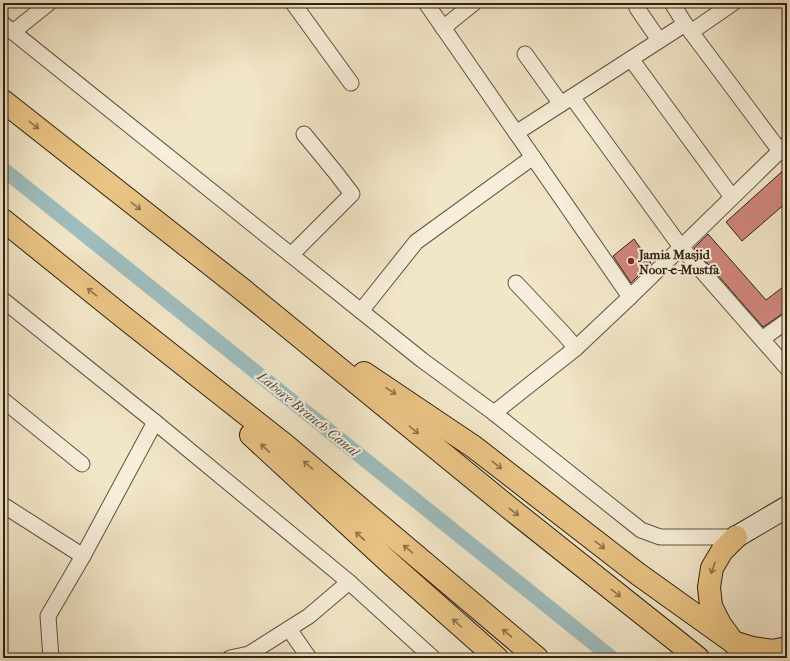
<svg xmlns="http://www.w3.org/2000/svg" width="790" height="661" font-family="'IM FELL French Canon',serif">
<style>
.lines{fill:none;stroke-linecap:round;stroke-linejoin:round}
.canal{stroke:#9ebdbe;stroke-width:15}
.building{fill:#cf857c;stroke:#2d2114}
.street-casing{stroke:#5e5241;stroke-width:17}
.secondary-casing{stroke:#2d2114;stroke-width:23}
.highway-casing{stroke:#2d2114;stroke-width:24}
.street{stroke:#f7efdb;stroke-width:15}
.secondary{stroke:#f7efdb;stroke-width:21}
.highway{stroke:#e9c384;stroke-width:22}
.oneway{stroke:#8b724c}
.poi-dot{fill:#8f2418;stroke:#f7efdb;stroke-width:1.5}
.labels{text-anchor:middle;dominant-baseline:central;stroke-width:4;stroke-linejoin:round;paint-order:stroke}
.poi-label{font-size:13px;font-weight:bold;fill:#2d2114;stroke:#f7efdb;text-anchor:start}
.water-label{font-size:14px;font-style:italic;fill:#4f5047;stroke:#f7efdb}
</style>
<rect width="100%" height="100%" fill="#f2e6c8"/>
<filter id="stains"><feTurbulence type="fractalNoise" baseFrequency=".005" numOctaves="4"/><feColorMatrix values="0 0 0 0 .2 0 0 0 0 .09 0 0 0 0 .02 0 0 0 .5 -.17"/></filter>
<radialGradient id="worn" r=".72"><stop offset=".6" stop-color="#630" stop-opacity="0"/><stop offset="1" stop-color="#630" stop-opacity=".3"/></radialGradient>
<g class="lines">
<polyline class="canal" points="3,169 612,658"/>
</g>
<g class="building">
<polygon points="787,167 787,202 742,241 726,222"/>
<polygon points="708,234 766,300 787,284 787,312 782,314 763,327 694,248"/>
<polygon points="634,239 651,263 631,283 613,256"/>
</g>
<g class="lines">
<g class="street-casing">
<g id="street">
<polyline points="293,3 351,83"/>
<polyline points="426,3 630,297 787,144"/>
<polyline points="672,3 685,24"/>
<polyline points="637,8 659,40"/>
<polyline points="3,24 422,360 494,413 641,530 660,537 736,537"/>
<polyline points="443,28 474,3"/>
<polyline points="13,32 49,3"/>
<polyline points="691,32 733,3"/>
<polyline points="525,54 561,104"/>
<polyline points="631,59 732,197"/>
<polyline points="572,97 681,247 787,368"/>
<polyline points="516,133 685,24 780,151"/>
<polyline points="291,255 352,194 336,173 304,134"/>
<polyline points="516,283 564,334 576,348"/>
<polyline points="3,300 155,422 349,582 433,658"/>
<polyline points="361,311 416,242 533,157"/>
<polyline points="762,339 787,321"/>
<polyline points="3,400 82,464"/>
<polyline points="494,413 576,348 630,297"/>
<polyline points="3,505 83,556 48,616 51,658"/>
<polyline points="83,556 155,422"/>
<polyline points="289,629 309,658"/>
<polyline points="230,658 249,654 309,616 349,582"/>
</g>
</g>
<g class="secondary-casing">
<polyline id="secondary" points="736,537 787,507"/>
</g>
<g class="highway-casing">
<g id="highway">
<polyline points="3,101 243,290 507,506 698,658"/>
<polyline points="3,220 122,316 285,445 537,658"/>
<polyline points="364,373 474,447 638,574 733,642 752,658"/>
<polyline points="251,435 392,565 497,658"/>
<polyline points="736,537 722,551 712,568 709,587 711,606 720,624 733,642 752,648 773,651 787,648"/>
</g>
</g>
<use href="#street" class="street"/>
<use href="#secondary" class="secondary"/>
<use href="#highway" class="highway"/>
</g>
<defs><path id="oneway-shaft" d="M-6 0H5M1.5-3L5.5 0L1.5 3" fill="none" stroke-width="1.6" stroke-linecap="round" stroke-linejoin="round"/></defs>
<g class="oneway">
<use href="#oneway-shaft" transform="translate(34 125) rotate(38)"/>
<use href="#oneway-shaft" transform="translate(136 206) rotate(38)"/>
<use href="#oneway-shaft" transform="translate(92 292) rotate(-141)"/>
<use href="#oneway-shaft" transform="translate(391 391) rotate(34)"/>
<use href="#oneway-shaft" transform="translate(414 430) rotate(39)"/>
<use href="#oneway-shaft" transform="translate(265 448) rotate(-137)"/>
<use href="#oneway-shaft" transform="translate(308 465) rotate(-140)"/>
<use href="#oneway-shaft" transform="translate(497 465) rotate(38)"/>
<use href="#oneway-shaft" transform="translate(514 512) rotate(38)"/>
<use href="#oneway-shaft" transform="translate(360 536) rotate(-137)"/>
<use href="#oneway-shaft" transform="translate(600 545) rotate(38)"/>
<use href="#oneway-shaft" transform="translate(408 549) rotate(-140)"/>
<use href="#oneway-shaft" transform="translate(713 568) rotate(110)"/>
<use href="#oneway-shaft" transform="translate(616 593) rotate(38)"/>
<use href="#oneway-shaft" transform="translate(457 623) rotate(-138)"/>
<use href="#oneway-shaft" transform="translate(507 633) rotate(-140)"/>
</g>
<circle class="poi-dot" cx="631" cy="261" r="4"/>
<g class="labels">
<g class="poi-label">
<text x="639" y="254">Jamia Masjid<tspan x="639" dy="15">Noor-e-Mustfa</tspan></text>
</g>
<g class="water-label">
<text transform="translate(308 414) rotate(39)">Lahore Branch Canal</text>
</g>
</g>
<rect width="790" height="661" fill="none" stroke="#f2e6c8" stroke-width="16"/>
<rect x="4" y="4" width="782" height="653" fill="none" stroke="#2d2114" stroke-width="2"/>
<rect x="8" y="8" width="774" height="645" fill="none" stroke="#2d2114"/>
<rect width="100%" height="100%" filter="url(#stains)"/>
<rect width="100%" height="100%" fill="url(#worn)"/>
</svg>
